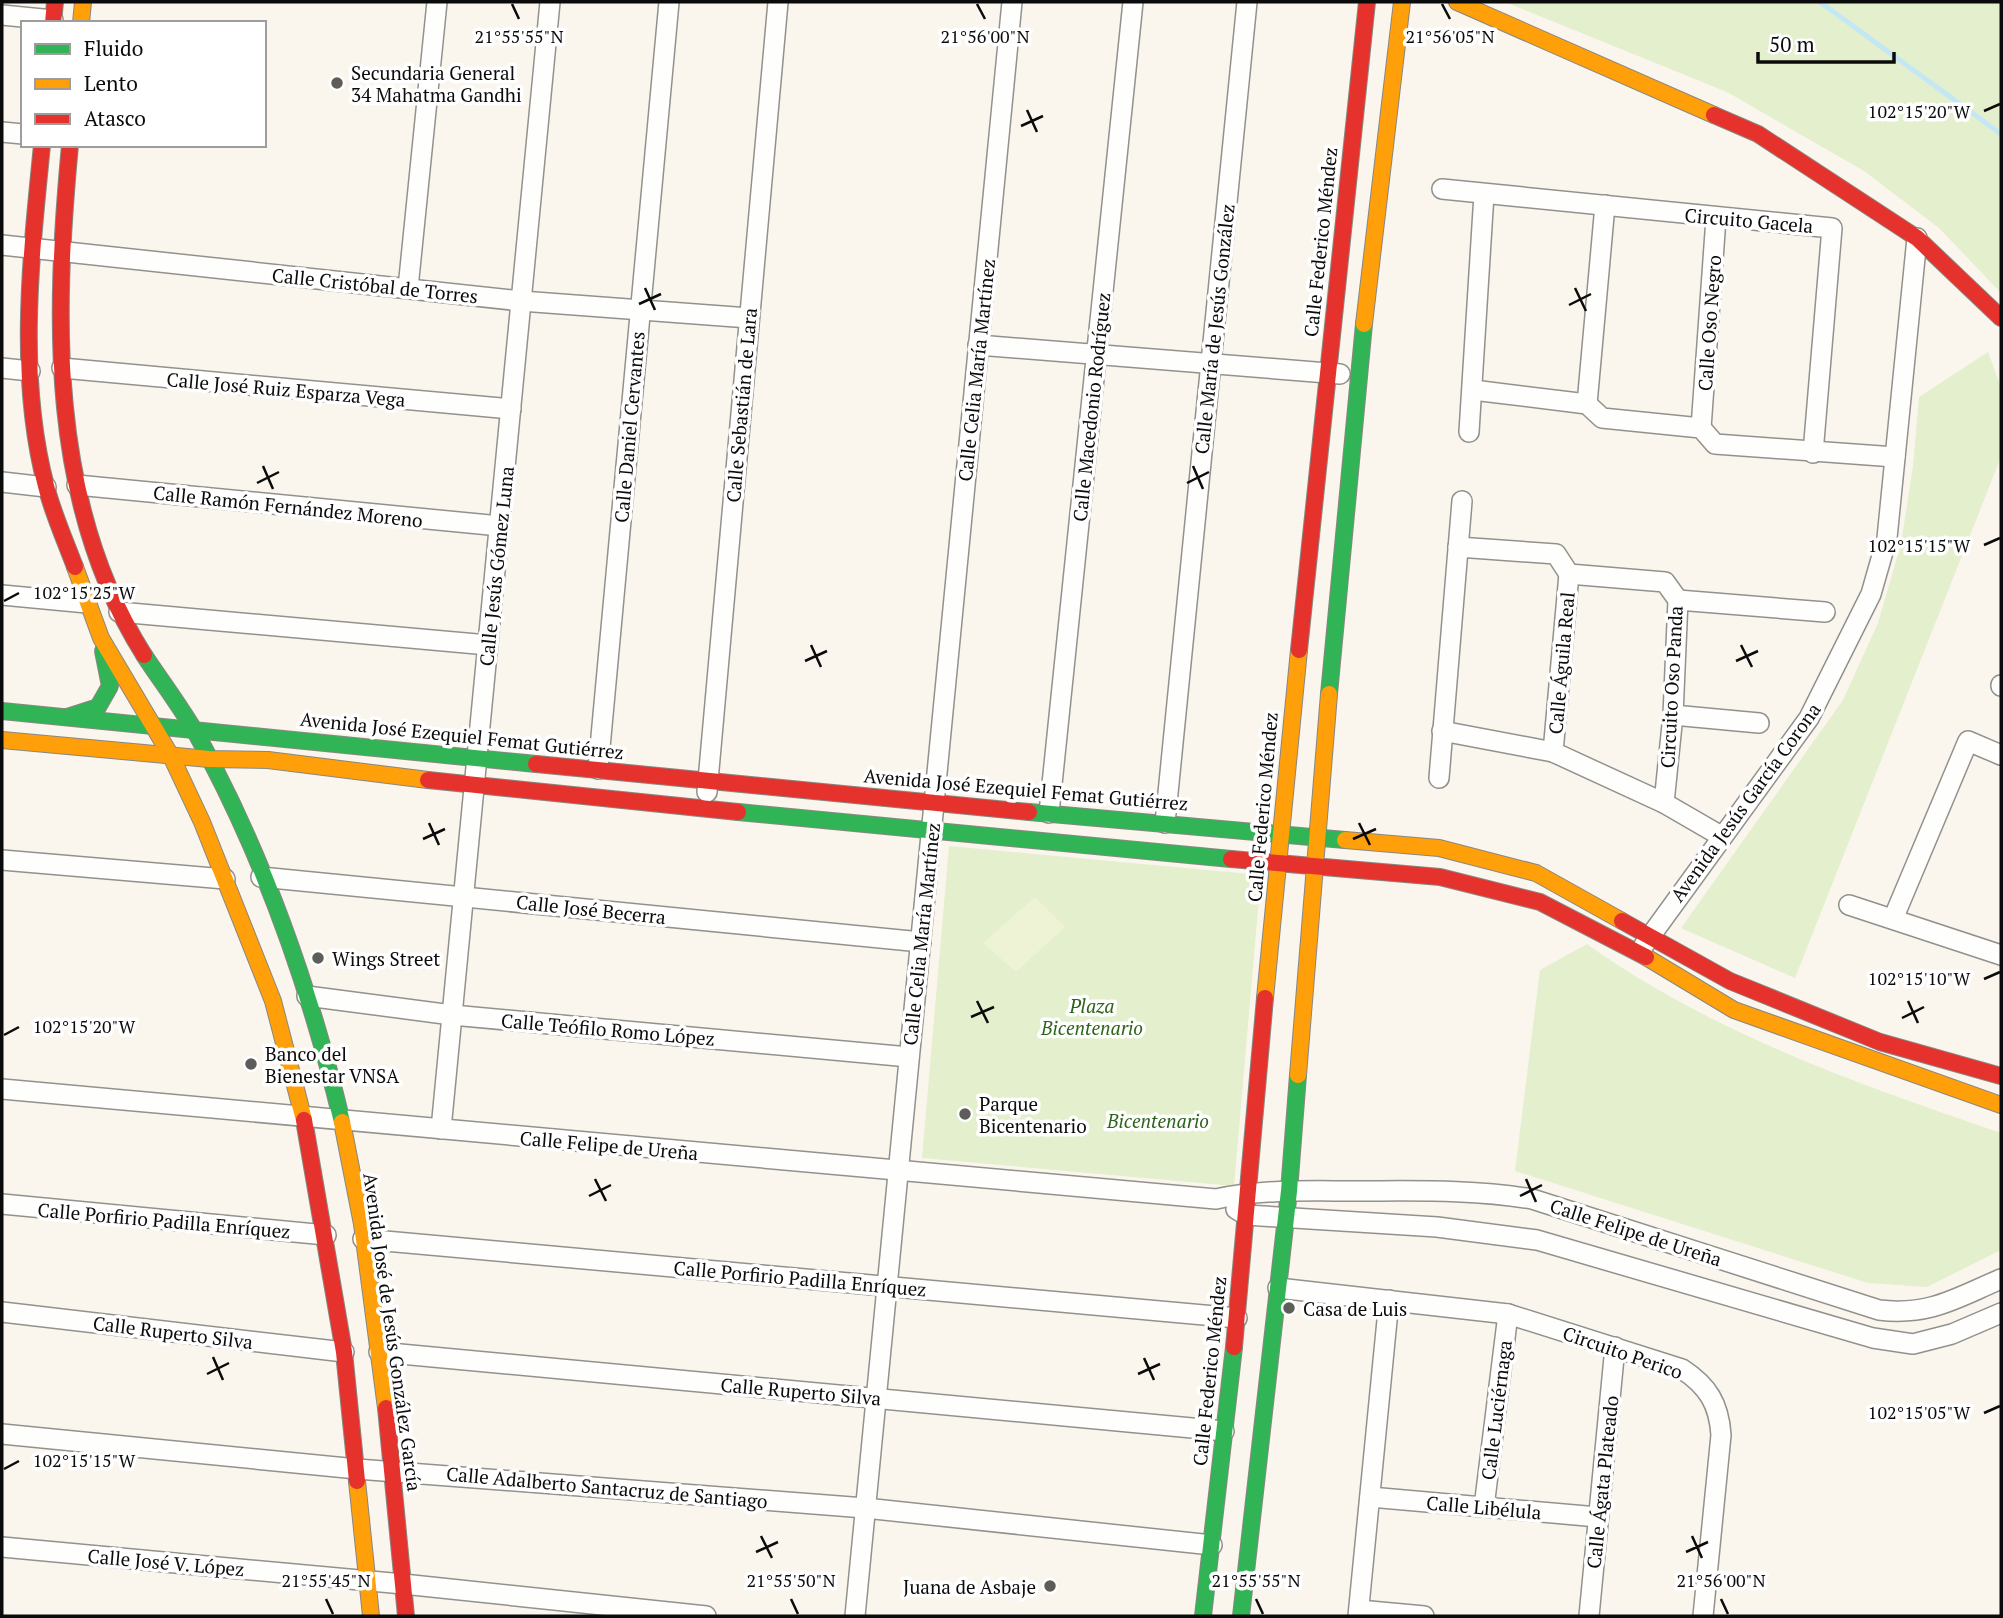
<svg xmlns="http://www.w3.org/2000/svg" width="2003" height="1618" font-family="'PT Serif',serif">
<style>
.green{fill:#e4efcd}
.pitch{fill:#eef3d6}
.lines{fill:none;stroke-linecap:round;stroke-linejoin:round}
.stream{stroke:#c3e7f5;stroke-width:5}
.street-casing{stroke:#93918d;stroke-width:22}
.fast-casing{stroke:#898783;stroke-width:18}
.slow-casing{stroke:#898783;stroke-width:18}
.jam-casing{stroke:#898783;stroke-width:18}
.street{stroke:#fefefc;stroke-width:19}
.fast{stroke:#30b455;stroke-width:16}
.slow{stroke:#ff9f0a;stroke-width:16}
.jam{stroke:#e5322d;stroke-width:16}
.ticks{fill:none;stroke:#0b0b0b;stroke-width:2.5}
.poi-dot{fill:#5f5d5a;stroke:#fff;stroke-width:2.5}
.labels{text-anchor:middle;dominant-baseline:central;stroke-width:7;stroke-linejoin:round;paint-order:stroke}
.poi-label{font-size:19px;fill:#0b0b0b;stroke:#fff;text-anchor:start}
.street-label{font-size:19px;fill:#0b0b0b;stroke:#fff}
.park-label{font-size:19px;font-style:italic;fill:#2e631a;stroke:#fff}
.ticks-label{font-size:18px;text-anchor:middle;fill:#0b0b0b;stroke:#fff;stroke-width:7;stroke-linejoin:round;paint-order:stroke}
</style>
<rect width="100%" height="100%" fill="#faf6ed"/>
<g class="green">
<polygon points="1505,2 2001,2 2001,293 1939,228 1864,171 1727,92"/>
<polygon points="1988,352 2001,387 2001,457 1795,978 1681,928 1843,700 1878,623 1901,544 1913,466 1919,397"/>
<polygon points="949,846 1261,875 1234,1186 922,1158"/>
<path d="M1587,944c126,90 269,139 414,189v117l-74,37 -59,-4 -353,-112 25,-201z"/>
</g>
<polygon class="pitch" points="1035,897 1065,927 1016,972 983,943"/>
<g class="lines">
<polyline class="stream" points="1820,2 2001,134"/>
<g class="street-casing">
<g id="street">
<polyline points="2,15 53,20"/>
<polyline points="2,132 23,134"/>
<polyline points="1442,189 1832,228 1813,453"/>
<polyline points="2,245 521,301 749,318"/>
<polyline points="408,288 437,2"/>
<polyline points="978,345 1340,374"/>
<polyline points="2,368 30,371"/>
<polyline points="62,368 511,409"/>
<polyline points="1473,390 1587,404 1602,418 1701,428 1715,444 1895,457"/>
<polyline points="1587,404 1605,205"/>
<polyline points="1701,428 1716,218"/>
<polyline points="1469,432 1484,194"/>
<polyline points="2,482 46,487"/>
<polyline points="77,485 500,526"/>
<polyline points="1458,547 1556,554 1569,574 1665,582 1678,600 1673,715 1664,803"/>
<polyline points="2,595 87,603"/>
<polyline points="1678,600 1825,612"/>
<polyline points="119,612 488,645"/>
<polyline points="2001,685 2001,686"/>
<polyline points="1673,715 1759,723"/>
<polyline points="1442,731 1553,752 1664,803 1721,836"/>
<polyline points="1553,752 1569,574"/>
<polyline points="598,769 669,2"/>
<polyline points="1439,778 1462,501"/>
<polyline points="707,792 778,2"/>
<polyline points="1049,813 1133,2"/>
<polyline points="1165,823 1247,2"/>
<polyline points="2,860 225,879"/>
<polyline points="261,877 921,942"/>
<polyline points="1849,905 2001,955"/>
<polyline points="1893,919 1968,741 2001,755"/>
<polyline points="1644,945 1809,718 1871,594 1887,538 1917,238"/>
<polyline points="307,996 452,1015 909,1057"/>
<path d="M2,1089l1214,110c46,-10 92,-8 139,-8 59,0 119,-2 177,8l347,111c51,6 77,-12 122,-31"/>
<polyline points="441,1129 550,2"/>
<polyline points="2,1204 326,1235"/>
<polyline points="1236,1209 1246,1215 1437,1227 1537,1240 1873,1338 1913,1344 1952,1334 2001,1313"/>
<polyline points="363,1239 1237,1318"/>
<path d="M1278,1288l230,26 174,55c26,17 37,35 39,66l-18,181"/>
<polyline points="2,1312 344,1352"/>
<polyline points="379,1352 1224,1431"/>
<polyline points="2,1434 357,1469 865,1508 1212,1545"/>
<polyline points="1370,1497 1598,1517"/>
<polyline points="1484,1507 1508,1314"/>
<polyline points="2,1547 403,1584 706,1616"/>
<polyline points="1359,1610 1424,1616"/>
<polyline points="855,1616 1012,2"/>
<polyline points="1358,1616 1389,1300"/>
<polyline points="1589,1616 1615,1347"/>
</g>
</g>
<g class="fast-casing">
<g id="fast">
<path d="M144,655c17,26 37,52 53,80 66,120 113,253 145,387"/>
<polyline points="1329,694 1364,324"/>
<polyline points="2,711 536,764"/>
<polyline points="67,717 98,707 110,686 103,651"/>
<polyline points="738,812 1231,859"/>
<polyline points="1029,812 1345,840"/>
<polyline points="1203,1616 1234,1347"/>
<polyline points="1241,1616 1289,1191 1298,1075"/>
</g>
</g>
<g class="slow-casing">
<g id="slow">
<polyline points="1457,2 1714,115"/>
<polyline points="81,23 83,2"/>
<polyline points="1364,324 1402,2"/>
<polyline points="75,567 101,638 171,756 202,822 273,1001 304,1120"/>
<polyline points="2,740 209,759 268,760 428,780"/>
<polyline points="1345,840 1439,848 1536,873 1622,921"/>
<polyline points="1646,957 1734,1010 2001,1105"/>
<polyline points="1265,998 1299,650"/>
<polyline points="1298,1075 1329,694"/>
<polyline points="342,1122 362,1224 386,1408"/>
<polyline points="357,1481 371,1616"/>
</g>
</g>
<g class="jam-casing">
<g id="jam">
<polyline points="53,23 55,2"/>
<polyline points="1714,115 1758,134 1917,238 2001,318"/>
<path d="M42,145c-11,111 -25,232 4,341 7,28 19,54 29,81"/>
<path d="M70,145c-16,172 -22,358 74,510"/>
<polyline points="1299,650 1367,2"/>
<polyline points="536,764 1029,812"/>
<polyline points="428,780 738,812"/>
<polyline points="1231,859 1440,877 1540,902 1646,957"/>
<polyline points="1622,921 1730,981 1880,1042 2001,1076"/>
<polyline points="304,1120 344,1352 357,1481"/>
<polyline points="1234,1347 1265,998"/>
<polyline points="386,1408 406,1616"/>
</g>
</g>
<use href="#street" class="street"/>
<use href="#fast" class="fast"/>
<use href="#slow" class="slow"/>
<use href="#jam" class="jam"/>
</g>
<path class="ticks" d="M512,4l7,15M977,4l8,15M1442,4l8,15M1027,110l10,22M1984,111l16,-7M1021,126l22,-10M645,288l10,22M1575,288l11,23M639,304l22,-10M1569,305l22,-11M263,466l10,23M1193,466l10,23M257,483l22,-11M1187,483l22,-11M1984,545l16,-7M4,601l15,-8M811,645l10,22M1741,645l11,22M805,661l22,-10M1736,661l22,-10M429,823l10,22M1359,823l11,22M423,839l22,-10M1353,839l23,-10M1984,979l16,-7M977,1001l11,22M1908,1001l10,22M971,1017l23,-10M1902,1018l22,-11M4,1035l15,-8M595,1179l11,22M1526,1179l10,23M589,1196l22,-11M1520,1196l22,-11M213,1357l10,23M1144,1358l10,22M207,1374l22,-11M1138,1374l22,-10M1984,1413l16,-7M4,1469l15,-8M761,1536l11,22M1692,1536l10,22M756,1552l22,-10M1686,1552l22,-10M326,1599l7,15M791,1599l7,15M1256,1599l7,15M1721,1599l7,15"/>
<g class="poi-dot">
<circle cx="337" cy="83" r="7"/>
<circle cx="318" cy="958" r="7"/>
<circle cx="251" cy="1064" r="7"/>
<circle cx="965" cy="1114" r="7"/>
<circle cx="1289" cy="1308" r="7"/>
<circle cx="1050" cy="1586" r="7"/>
</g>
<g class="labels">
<g class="poi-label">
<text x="351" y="72">Secundaria General<tspan x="351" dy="22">34 Mahatma Gandhi</tspan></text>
<text x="332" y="958">Wings Street</text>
<text x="265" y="1053">Banco del<tspan x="265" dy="22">Bienestar VNSA</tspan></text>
<text x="979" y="1103">Parque<tspan x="979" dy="22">Bicentenario</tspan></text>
<text x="1303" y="1308">Casa de Luis</text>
<text x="1036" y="1586" text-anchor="end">Juana de Asbaje</text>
</g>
<g class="street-label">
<text transform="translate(1749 220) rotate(5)">Circuito Gacela</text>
<text transform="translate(1320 242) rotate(-84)">Calle Federico Méndez</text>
<text transform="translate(375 285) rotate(6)">Calle Cristóbal de Torres</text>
<text transform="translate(1709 323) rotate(-86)">Calle Oso Negro</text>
<text transform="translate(1214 329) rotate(-84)">Calle María de Jesús González</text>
<text transform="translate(976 370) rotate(-84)">Calle Celia María Martínez</text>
<text transform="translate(286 389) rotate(5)">Calle José Ruiz Esparza Vega</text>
<text transform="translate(741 405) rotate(-85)">Calle Sebastián de Lara</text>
<text transform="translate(1091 407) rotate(-84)">Calle Macedonio Rodríguez</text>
<text transform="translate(629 427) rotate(-85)">Calle Daniel Cervantes</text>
<text transform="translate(288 506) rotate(6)">Calle Ramón Fernández Moreno</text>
<text transform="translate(496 566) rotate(-84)">Calle Jesús Gómez Luna</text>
<text transform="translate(1561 663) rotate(-85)">Calle Águila Real</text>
<text transform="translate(1671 687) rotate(-87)">Circuito Oso Panda</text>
<text transform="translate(462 735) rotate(6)">Avenida José Ezequiel Femat Gutiérrez</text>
<text transform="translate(1026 789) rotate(5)">Avenida José Ezequiel Femat Gutiérrez</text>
<text transform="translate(1745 802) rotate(-54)">Avenida Jesús García Corona</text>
<text transform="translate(1262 807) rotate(-85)">Calle Federico Méndez</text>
<text transform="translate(591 909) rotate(6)">Calle José Becerra</text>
<text transform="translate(921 934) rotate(-84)">Calle Celia María Martínez</text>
<text transform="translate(608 1029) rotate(5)">Calle Teófilo Romo López</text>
<text transform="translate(609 1145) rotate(5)">Calle Felipe de Ureña</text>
<text transform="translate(164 1220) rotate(5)">Calle Porfirio Padilla Enríquez</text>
<text transform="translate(1636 1232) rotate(18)">Calle Felipe de Ureña</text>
<text transform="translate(800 1278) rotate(5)">Calle Porfirio Padilla Enríquez</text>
<text transform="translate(173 1332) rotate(7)">Calle Ruperto Silva</text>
<text transform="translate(393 1332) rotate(82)">Avenida José de Jesús González García</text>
<text transform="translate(1623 1352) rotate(19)">Circuito Perico</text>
<text transform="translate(1209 1371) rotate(-84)">Calle Federico Méndez</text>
<text transform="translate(801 1391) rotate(5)">Calle Ruperto Silva</text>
<text transform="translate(1496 1410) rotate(-83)">Calle Luciérnaga</text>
<text transform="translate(1602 1482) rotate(-84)">Calle Ágata Plateado</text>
<text transform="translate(607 1487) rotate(5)">Calle Adalberto Santacruz de Santiago</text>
<text transform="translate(1484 1507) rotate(5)">Calle Libélula</text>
<text transform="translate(166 1562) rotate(5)">Calle José V. López</text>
</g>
<g class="park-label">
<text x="1092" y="1005">Plaza<tspan x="1092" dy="22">Bicentenario</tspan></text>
<text x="1158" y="1120">Bicentenario</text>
</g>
</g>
<g class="ticks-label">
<text x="519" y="43">21°55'55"N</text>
<text x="985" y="43">21°56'00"N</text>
<text x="1450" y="43">21°56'05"N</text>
<text x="1919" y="118">102°15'20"W</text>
<text x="1919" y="552">102°15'15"W</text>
<text x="84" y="599">102°15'25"W</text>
<text x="1919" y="985">102°15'10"W</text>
<text x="84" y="1033">102°15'20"W</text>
<text x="1919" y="1419">102°15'05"W</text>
<text x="84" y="1467">102°15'15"W</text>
<text x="326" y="1587">21°55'45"N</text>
<text x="791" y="1587">21°55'50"N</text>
<text x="1256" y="1587">21°55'55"N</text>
<text x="1721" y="1587">21°56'00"N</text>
</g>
<rect width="2003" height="1618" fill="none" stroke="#0b0b0b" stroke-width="7"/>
<rect x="21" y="21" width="245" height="126" fill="#ffffff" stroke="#9d9d9d" stroke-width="2"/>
<rect x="35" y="44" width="35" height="10" fill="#30b455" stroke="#9d9d9d" stroke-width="2"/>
<text x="84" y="56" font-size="21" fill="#0b0b0b">Fluido</text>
<rect x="35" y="79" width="35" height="10" fill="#ff9f0a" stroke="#9d9d9d" stroke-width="2"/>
<text x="84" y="91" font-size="21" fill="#0b0b0b">Lento</text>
<rect x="35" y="114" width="35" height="10" fill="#e5322d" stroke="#9d9d9d" stroke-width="2"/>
<text x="84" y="126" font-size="21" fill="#0b0b0b">Atasco</text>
<path d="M1758 52v10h136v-10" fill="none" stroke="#0b0b0b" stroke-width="3.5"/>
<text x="1769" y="52" font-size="21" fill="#0b0b0b" stroke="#ffffff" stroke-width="5" paint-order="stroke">50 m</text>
</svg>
